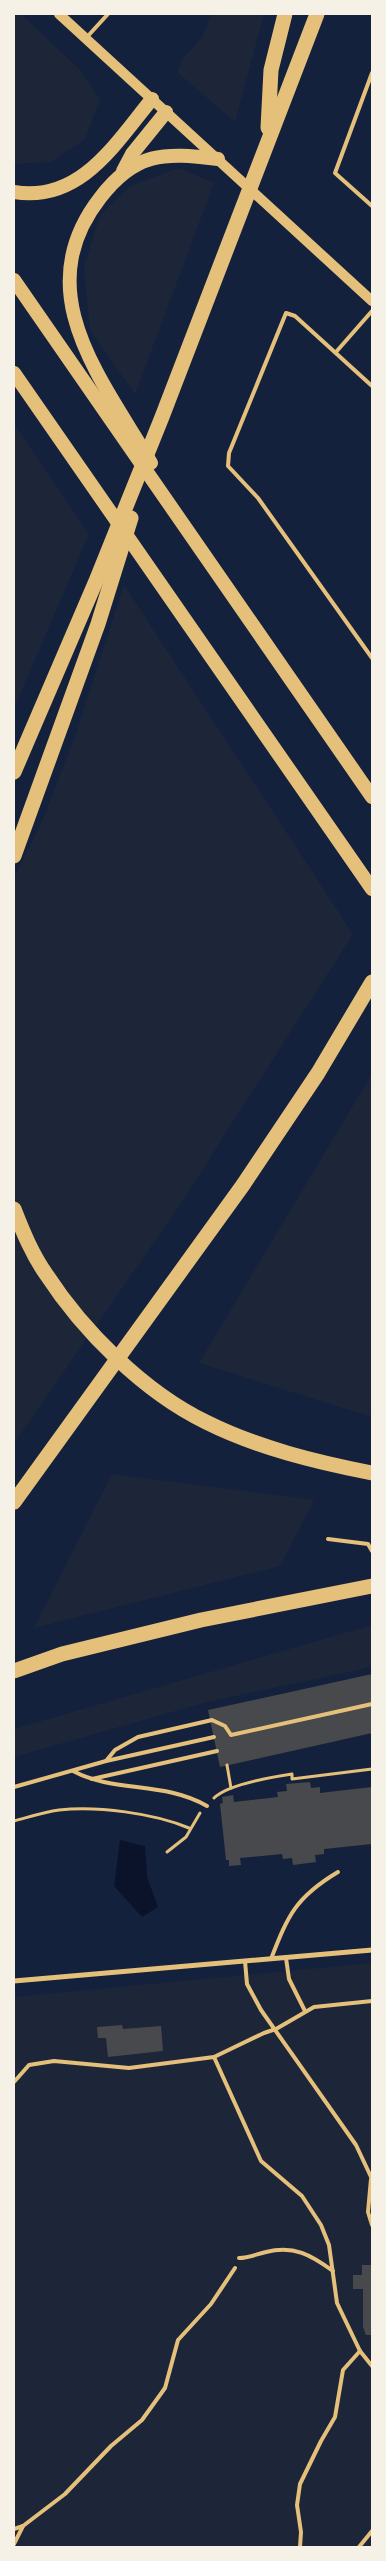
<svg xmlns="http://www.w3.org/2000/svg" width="386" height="2561" font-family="'Titillium Web',sans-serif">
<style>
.green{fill:#1d2539}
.water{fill:#0b132b}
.building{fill:#48494c}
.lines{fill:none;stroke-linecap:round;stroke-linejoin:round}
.path{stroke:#e5c07b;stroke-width:3}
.service{stroke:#e5c07b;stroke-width:4}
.minor{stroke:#e5c07b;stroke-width:5}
.secondary{stroke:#e5c07b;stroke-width:10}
.trunk{stroke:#e5c07b;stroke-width:14}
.motorway{stroke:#e5c07b;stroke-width:15}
</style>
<rect width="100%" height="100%" fill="#14213d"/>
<g class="green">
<polygon points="14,14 21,14 80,70 100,99 85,139 51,162 14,164"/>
<polygon points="211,14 264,14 235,122 177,72 183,59 203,36"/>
<polygon points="179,168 214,183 135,394 90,330 84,268 100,215 132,185"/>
<polygon points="14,424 89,534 14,708"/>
<polygon points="124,585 353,934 178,1208 14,1443 14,878 43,819 74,739"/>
<polygon points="372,1074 372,1417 199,1363"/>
<polygon points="112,1474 314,1500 280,1566 34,1628"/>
<polygon points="372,1625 372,1667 207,1702 14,1757 14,1729"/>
<polygon points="372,1963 372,2547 14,2547 14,1997"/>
</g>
<polygon class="water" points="120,1840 145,1846 147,1877 158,1907 142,1917 114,1886"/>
<g class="building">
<polygon points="372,1674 372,1733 220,1767 208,1710"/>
<polygon points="310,1782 311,1788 320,1787 320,1793 372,1787 372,1844 324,1849 324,1854 315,1855 316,1862 293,1865 292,1858 283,1859 282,1854 240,1858 241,1865 229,1866 229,1860 226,1860 220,1804 223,1803 222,1797 233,1795 234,1802 278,1797 277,1792 287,1791 286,1784"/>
<polygon points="122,2025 123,2029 161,2026 163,2051 108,2057 106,2038 98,2038 97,2027"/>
<polygon points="362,2265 372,2265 372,2335 366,2335 363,2327 363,2289 353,2289 353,2275 362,2275"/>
</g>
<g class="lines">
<g class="path">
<polyline points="227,1765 231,1788"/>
<path d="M214,1798c14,-14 58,-21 78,-24v5l80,-10"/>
<path d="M14,1821c15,-4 30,-9 45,-11 39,-4 94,3 130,18"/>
<polyline points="167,1852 186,1837 200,1813"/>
</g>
<g class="service">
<polyline points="87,37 108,14"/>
<polyline points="372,73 335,173 372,206"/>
<polyline points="336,352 372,311"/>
<polyline points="372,386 295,316 286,313 229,453 228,466 258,498 372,658"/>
<polyline points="328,1539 368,1544 372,1551"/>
<polyline points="106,1761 214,1737"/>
<path d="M73,1771c41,22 91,10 134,35"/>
<polyline points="92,1779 217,1751"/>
<polyline points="14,1787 106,1761 115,1750 138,1737 212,1720 225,1726 231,1735 372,1704"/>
<polyline points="286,1958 289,1979 305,2011"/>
<path d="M271,1959c17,-44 25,-62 67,-87"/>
<polyline points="245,1961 247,1984 261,2010 356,2145 372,2179"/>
<polyline points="214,2057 261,2161 302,2196 321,2225 329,2245 337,2303 360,2351 372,2366"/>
<polyline points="14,2082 29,2065 54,2061 129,2068 214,2057 264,2033 276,2029 314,2007 372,2001"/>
<polyline points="371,2179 368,2212 372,2225"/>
<path d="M239,2258c10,0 18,-4 27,-6 28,-7 45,3 67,19"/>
<polyline points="14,2529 23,2526 65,2494 111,2446 142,2420 165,2388 178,2340 211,2304 235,2268"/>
<polyline points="14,2544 23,2526"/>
<polyline points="300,2547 301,2532 297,2505 300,2484 321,2441 335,2417 343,2370 360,2351"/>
<polyline points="359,2547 372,2531"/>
</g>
<polyline class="minor" points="14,1981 372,1950"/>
<polyline class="secondary" points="59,14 372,301"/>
<g class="trunk">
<polyline points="123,171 132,154 166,112"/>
<path d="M14,192c66,11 101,-48 138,-93"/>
<polyline points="14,280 372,797"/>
<polyline points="14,373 372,889"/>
<path d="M151,463c-49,-84 -124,-171 -51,-265 35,-46 64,-46 118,-39"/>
</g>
<g class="motorway">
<polyline points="268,128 271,70 285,14"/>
<polyline points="14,772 96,581 162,417 317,14"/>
<polyline points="14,856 98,624 131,518"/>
<path d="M14,1209c9,23 18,45 32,65 37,57 98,118 160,148 52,26 110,40 166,51"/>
<polyline points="14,1502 243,1185 318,1073 372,982"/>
<polyline points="14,1671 62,1654 201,1620 372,1586"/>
</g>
</g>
<rect width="386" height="2561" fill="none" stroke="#f6f1e7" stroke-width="30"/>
</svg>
